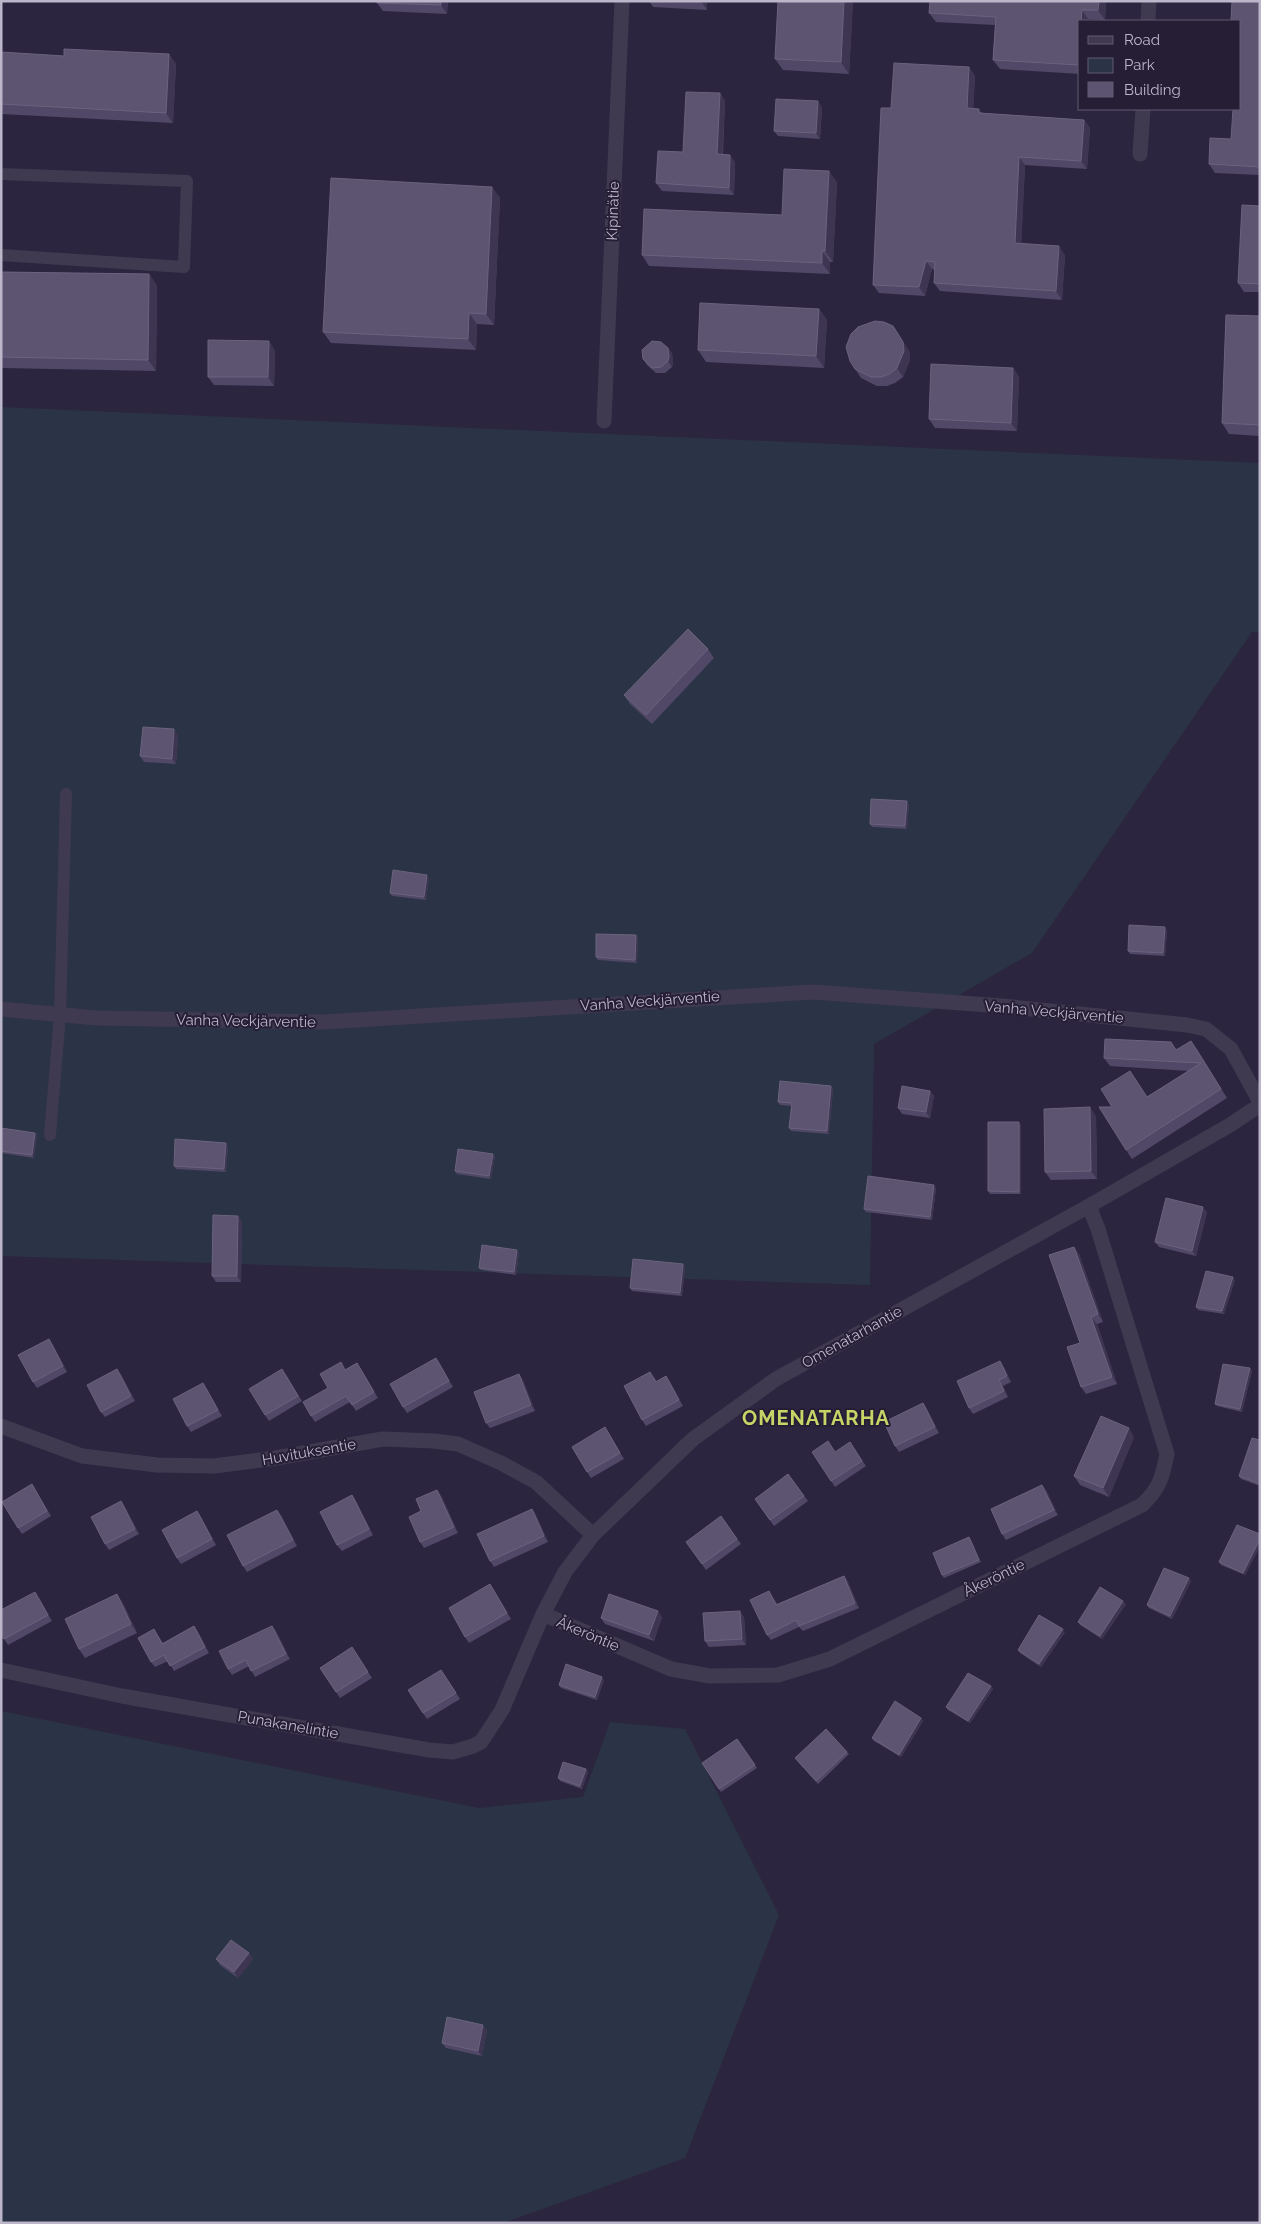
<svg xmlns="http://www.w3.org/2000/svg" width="1261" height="2224" font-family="Raleway,sans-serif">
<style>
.green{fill:#2b3346}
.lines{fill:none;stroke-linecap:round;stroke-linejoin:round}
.lane{stroke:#403a50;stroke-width:12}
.street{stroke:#403a50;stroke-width:15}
.wall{fill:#504866}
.shaded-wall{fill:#3d3552}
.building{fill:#5c5470;stroke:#6b637e}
.labels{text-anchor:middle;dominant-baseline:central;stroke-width:4;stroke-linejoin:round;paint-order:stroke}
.street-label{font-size:15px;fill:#bcb6ca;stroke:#251e35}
.district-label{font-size:20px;font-weight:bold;letter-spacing:1px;fill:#c7d567;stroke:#251e35}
</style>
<rect width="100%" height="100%" fill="#2c2540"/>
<g class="green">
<polygon points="1,407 1260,463 1260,632 1252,632 1032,953 874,1044 870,1285 1,1256"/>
<polygon points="1,1711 479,1808 583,1797 610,1722 685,1729 779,1915 685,2158 503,2223 1,2223"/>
</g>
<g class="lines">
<g class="lane">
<polyline points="1,174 187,181 184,267 1,255"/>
<polyline points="50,1135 60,1015 66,794"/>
</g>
<g class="street">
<polyline points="1148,21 1149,1"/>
<polyline points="1140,154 1143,109"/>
<polyline points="604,421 622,1"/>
<polyline points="1,1009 96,1018 324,1022 813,992 1002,1006 1187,1025 1206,1029 1231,1049 1260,1102"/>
<polyline points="1,1426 82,1456 157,1465 214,1466 276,1458 383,1439 434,1441 458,1444 501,1463 536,1482 593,1535"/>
<path d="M543,1614l128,55 39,7 68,-1 52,-16 312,-154c18,-17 20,-27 25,-51l-69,-225 -9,-23"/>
<polyline points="1,1670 122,1696 429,1750 453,1752 473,1746 481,1742 502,1710 543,1614 565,1572 593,1535 693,1439 776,1379 1089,1206 1230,1125 1260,1105"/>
</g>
</g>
<g class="wall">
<polygon points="448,1 447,14 383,11 377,3"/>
<polygon points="649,1 707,1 707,10 653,7"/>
<polygon points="853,1 849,74 783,70 775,59"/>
<polygon points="1106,1 1105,20 1088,19 1088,21 1080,21 1080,74 1000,69 993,60 995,25 936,22 929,13"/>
<polygon points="1260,1 1260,175 1215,173 1209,164 1231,139"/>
<polygon points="1,52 64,56 169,54 176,64 173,123 1,114"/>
<polygon points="969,67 975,76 973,108 983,113 1084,120 1090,128 1087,169 1025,165 1021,244 1065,255 1062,300 940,291 934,283 935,270 932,269 925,296 879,293 873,285 891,108"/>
<polygon points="720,93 725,101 723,154 735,162 734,195 662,191 656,183 683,152"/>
<polygon points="822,107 820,139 778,136 774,131"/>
<polygon points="837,182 833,262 830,262 830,274 649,266 642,255 782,215"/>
<polygon points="492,187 500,198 494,325 477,324 476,350 331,343 323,332"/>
<polygon points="1260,206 1260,292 1244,292 1238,283"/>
<polygon points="1,272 149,274 157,286 156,371 1,368"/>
<polygon points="819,309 827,320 824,368 706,362 698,350"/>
<polygon points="1260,316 1260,436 1229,434 1222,423"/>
<polygon points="668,348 672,353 673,363 672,367 665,373 656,373 647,365 643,359"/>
<polygon points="275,350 274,386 214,385 208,377"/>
<polygon points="909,350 910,360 903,377 895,383 887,386 877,386 861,378 850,361"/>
<polygon points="1019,376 1017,431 935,428 929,419"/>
<polygon points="708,649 714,658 652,724 630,704 624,695"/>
<polygon points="178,735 176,764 144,762 140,756"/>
<polygon points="909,804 907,829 872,827 870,824"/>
<polygon points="429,878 426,900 392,896 390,893"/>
<polygon points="1167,930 1165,956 1130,954 1128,951"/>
<polygon points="636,935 638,938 637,963 598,960 596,957"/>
<polygon points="1197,1049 1227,1098 1132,1159 1126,1150 1112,1107 1136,1080 1147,1097 1189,1071 1110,1066 1104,1058 1176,1050"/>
<polygon points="831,1086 833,1089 829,1134 791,1131 789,1128 791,1106 780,1105 778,1102"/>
<polygon points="930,1091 934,1096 930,1118 902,1114 898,1108"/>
<polygon points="1096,1116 1097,1179 1051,1180 1045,1172"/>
<polygon points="1021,1125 1021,1194 990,1194 988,1191"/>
<polygon points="1,1128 35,1133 37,1135 34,1158 1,1153"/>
<polygon points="228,1146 226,1172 176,1169 174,1166"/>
<polygon points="495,1156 491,1179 457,1174 455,1171"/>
<polygon points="936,1188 932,1220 866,1212 864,1209"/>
<polygon points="1207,1212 1196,1256 1159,1247 1155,1242"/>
<polygon points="242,1221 241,1282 216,1282 212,1276"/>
<polygon points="1074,1247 1079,1254 1103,1322 1097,1324 1117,1384 1086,1394 1081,1387 1080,1343"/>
<polygon points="517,1250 519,1253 516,1275 481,1270 479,1268"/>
<polygon points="683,1264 685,1267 682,1296 632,1291 630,1288"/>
<polygon points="1235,1280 1224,1314 1198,1310 1196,1307"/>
<polygon points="49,1339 53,1345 67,1372 37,1388 33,1382"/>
<polygon points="1000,1361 1004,1367 1011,1382 1003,1386 1008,1397 973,1414 969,1408"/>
<polygon points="440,1364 453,1387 407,1413 403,1407"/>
<polygon points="1250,1368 1252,1371 1242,1412 1217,1406 1215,1404"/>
<polygon points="361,1369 378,1398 356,1411 350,1402 315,1422 311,1416 328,1388 346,1370"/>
<polygon points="121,1374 135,1401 105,1417 101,1412"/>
<polygon points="519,1374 523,1380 535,1411 490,1428 486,1423"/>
<polygon points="286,1375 302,1401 269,1421 265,1415"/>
<polygon points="666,1376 670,1382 683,1406 646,1426 642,1420 654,1377 656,1381"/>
<polygon points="207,1389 222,1416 191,1432 187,1426"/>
<polygon points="923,1403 927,1409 939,1433 899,1452 895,1446"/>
<polygon points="605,1427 624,1459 591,1478 587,1472"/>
<polygon points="1134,1437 1109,1497 1080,1485 1074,1476"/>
<polygon points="1260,1440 1260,1486 1241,1479 1239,1476"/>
<polygon points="850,1442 866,1466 835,1487 812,1452 836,1452"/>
<polygon points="788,1474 808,1501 774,1526 755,1499"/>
<polygon points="32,1484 51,1516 22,1534 18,1528"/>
<polygon points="437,1490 441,1495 458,1533 424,1548 420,1542 421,1511"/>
<polygon points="1046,1490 1058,1515 1006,1540 1002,1534"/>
<polygon points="352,1495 356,1501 373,1535 342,1551 337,1545"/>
<polygon points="121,1501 125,1507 139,1534 109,1550 105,1544"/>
<polygon points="532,1509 536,1515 548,1542 494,1567 490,1561"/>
<polygon points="197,1511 201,1517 216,1545 181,1564 177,1558"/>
<polygon points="281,1515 297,1546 247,1572 243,1566"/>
<polygon points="721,1516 741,1544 706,1570 686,1542"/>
<polygon points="1260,1534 1260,1546 1245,1575 1221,1565 1219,1562"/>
<polygon points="971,1540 981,1562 944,1578 942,1575"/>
<polygon points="844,1576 848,1582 859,1608 803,1631 799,1627 771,1640 767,1635 769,1591 777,1604"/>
<polygon points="1191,1581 1172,1619 1149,1608 1147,1605"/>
<polygon points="490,1584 511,1619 469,1643 465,1637"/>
<polygon points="39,1598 52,1621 8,1645 4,1639"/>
<polygon points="123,1603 137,1633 85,1658 79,1649"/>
<polygon points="1126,1604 1102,1639 1080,1625 1078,1622"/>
<polygon points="662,1617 654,1641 605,1624 601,1618"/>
<polygon points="744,1617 746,1645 709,1647 705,1641"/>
<polygon points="194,1626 198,1632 209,1653 174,1671 168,1661 155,1667 151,1662 154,1629 163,1643"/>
<polygon points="272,1626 276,1631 290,1659 255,1677 249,1666 232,1675 228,1669"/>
<polygon points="1065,1632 1041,1667 1020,1653 1018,1650"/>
<polygon points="352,1647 372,1678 340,1698 320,1668"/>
<polygon points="441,1670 460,1699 427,1719 423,1713"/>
<polygon points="604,1680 597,1700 561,1688 559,1685"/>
<polygon points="991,1686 993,1689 970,1723 948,1710 946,1707"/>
<polygon points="921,1718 923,1721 901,1757 874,1741 872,1738"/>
<polygon points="737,1739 757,1768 721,1792 702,1763"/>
<polygon points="847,1752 849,1754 818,1784 795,1758"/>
<polygon points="586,1769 588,1772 582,1789 560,1781 558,1778"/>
<polygon points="249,1953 253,1959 238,1978 220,1965 216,1959"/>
<polygon points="487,2030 482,2056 446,2048 442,2043"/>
</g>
<g class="shaded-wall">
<polygon points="441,1 448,1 447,14 441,5"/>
<polygon points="701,1 707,1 707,10"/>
<polygon points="844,1 853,1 849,74 841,62"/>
<polygon points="1099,1 1106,1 1105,20 1098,10"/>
<polygon points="1082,10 1088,19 1088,21 1081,21"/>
<polygon points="169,54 176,64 173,123 166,113"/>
<polygon points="969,67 975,76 973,117 967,108"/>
<polygon points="720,93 725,101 722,161 717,154"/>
<polygon points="818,101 822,107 820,139 816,133"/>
<polygon points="1084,120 1090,128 1087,169 1081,161"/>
<polygon points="730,155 735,162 734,195 729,188"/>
<polygon points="1019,157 1025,165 1021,252 1015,243"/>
<polygon points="829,171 837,182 833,262 825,251"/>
<polygon points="492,187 500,198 494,325 486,314"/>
<polygon points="1059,246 1065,255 1062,300 1056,291"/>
<polygon points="822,251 830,262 830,274 822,263"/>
<polygon points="926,261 932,269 925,296 919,287"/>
<polygon points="149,274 157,286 156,371 148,360"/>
<polygon points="819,309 827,320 824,368 816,356"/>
<polygon points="469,313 477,324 476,350 468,339"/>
<polygon points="893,326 909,350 910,360 903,377 897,368"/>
<polygon points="269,341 275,350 274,386 268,377"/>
<polygon points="668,348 672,353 673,363 672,367 668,361"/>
<polygon points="1013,368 1019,376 1017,431 1011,423"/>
<polygon points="174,729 178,735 176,764 172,759"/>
<polygon points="907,801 909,804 907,829 905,826"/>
<polygon points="427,875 429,878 426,900 424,897"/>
<polygon points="1165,927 1167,930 1165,956 1163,953"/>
<polygon points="636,935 638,938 637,963 635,960"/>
<polygon points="1191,1041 1197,1049 1227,1098 1221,1089"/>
<polygon points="831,1086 833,1089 829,1134 827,1131"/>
<polygon points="930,1091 934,1096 930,1118 926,1112"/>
<polygon points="1090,1107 1096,1116 1097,1179 1091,1171"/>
<polygon points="1019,1122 1021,1125 1021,1194 1019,1192"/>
<polygon points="35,1133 37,1135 34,1158 32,1155"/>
<polygon points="226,1143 228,1146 226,1172 224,1169"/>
<polygon points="493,1154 495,1156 491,1179 489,1176"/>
<polygon points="934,1185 936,1188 932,1220 930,1217"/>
<polygon points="1203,1207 1207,1212 1196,1256 1192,1251"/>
<polygon points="238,1216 242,1221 241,1282 237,1276"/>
<polygon points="1074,1247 1079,1254 1103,1322 1098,1314"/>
<polygon points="517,1250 519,1253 516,1275 514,1272"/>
<polygon points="683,1264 685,1267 682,1296 680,1293"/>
<polygon points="1233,1277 1235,1280 1224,1314 1222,1311"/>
<polygon points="1091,1317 1097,1324 1117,1384 1112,1377"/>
<polygon points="49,1339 53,1345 67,1372 63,1366"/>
<polygon points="436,1358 440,1364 453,1387 449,1381"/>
<polygon points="1000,1361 1004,1367 1011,1382 1007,1376"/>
<polygon points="357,1363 361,1369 378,1398 374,1392"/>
<polygon points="1250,1368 1252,1371 1242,1412 1240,1409"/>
<polygon points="117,1369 121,1374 135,1401 131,1396"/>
<polygon points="519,1374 523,1380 535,1411 531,1405"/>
<polygon points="666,1376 670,1382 683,1406 679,1400"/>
<polygon points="999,1380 1003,1386 1008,1397 1004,1391"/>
<polygon points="203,1383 207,1389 222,1416 218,1410"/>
<polygon points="923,1403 927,1409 939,1433 935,1427"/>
<polygon points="605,1427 609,1433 624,1459 620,1453"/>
<polygon points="1129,1428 1134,1437 1109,1497 1103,1488"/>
<polygon points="1042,1485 1046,1490 1058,1515 1054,1510"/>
<polygon points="437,1490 441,1495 458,1533 454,1527"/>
<polygon points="352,1495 356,1501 373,1535 369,1529"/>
<polygon points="121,1501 125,1507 139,1534 135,1529"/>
<polygon points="532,1509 536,1515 548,1542 544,1536"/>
<polygon points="277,1510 281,1515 297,1546 293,1540"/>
<polygon points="197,1511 201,1517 216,1545 212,1539"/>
<polygon points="969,1537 971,1540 981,1562 979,1560"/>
<polygon points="1260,1539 1260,1546 1245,1575 1243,1573"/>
<polygon points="844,1576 848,1582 859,1608 855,1603"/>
<polygon points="1189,1578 1191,1581 1172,1619 1170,1616"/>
<polygon points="490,1584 494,1590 511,1619 507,1613"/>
<polygon points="35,1592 39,1598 52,1621 48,1615"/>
<polygon points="117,1594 123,1603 137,1633 131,1624"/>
<polygon points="1123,1601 1126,1604 1102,1639 1100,1636"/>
<polygon points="658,1611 662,1617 654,1641 649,1635"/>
<polygon points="740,1611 744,1617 746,1645 742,1639"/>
<polygon points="194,1626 198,1632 209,1653 205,1647"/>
<polygon points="272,1626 276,1631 290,1659 286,1654"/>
<polygon points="1063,1629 1065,1632 1041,1667 1039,1664"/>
<polygon points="602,1677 604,1680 597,1700 595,1697"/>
<polygon points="991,1686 993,1689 970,1723 968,1721"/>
<polygon points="921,1718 923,1721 901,1757 899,1755"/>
<polygon points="586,1769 588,1772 582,1789 580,1786"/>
<polygon points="249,1953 253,1959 238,1978 234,1972"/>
<polygon points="483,2025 487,2030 482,2056 478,2051"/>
</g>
<g class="building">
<polygon points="377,1 441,1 441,5 377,3"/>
<polygon points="778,1 844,1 841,62 775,59"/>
<polygon points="930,1 1099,1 1098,10 1082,10 1081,21 1080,21 1079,65 993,60 996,17 929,13"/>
<polygon points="1232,1 1260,1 1260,167 1209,164 1210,138 1231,139 1233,109 1240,109 1240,21 1231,21"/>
<polygon points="64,49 169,54 166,113 1,104 1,52 64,56"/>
<polygon points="894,63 969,67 967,108 979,109 979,113 1084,120 1081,161 1019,157 1015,243 1059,246 1056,291 934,283 935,262 926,261 919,287 873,285 881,108 891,108"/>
<polygon points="686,92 720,93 717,154 730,155 729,188 656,183 658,151 683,152"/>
<polygon points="776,99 818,101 816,133 774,131"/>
<polygon points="784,169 829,171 825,251 822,251 822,263 642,255 644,209 782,215"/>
<polygon points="331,178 492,187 486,314 469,313 468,339 323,332"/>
<polygon points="1242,205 1260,206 1260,284 1238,283"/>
<polygon points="1,272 149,274 148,360 1,357"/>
<polygon points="700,303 819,309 816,356 698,350"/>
<polygon points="1226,315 1260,316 1260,425 1222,423"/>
<polygon points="875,321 884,322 893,326 903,342 904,351 897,368 889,374 881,377 871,377 855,369 850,361 846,347 851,334 858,327"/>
<polygon points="208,340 269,341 268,377 208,377"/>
<polygon points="652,341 661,342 668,348 669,357 668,361 661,367 652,368 643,359 642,350"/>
<polygon points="931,364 1013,368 1011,423 929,419"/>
<polygon points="688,629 708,649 646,715 624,695"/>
<polygon points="143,727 174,729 172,759 140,756"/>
<polygon points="871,799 907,801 905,826 870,824"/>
<polygon points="393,870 427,875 424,897 390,893"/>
<polygon points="1129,925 1165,927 1163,953 1128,951"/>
<polygon points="596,934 636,935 635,960 596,957"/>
<polygon points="1105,1039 1171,1042 1176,1050 1191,1041 1221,1089 1126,1150 1099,1107 1112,1107 1101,1089 1130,1071 1147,1097 1201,1063 1104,1058"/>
<polygon points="780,1081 831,1086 827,1131 789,1128 792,1103 778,1102"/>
<polygon points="902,1086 930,1091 926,1112 898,1108"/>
<polygon points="1090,1107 1091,1171 1045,1172 1044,1109"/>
<polygon points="988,1122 1019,1122 1019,1192 988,1191"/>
<polygon points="1,1128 35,1133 32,1155 1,1151"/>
<polygon points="175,1139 226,1143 224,1169 174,1166"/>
<polygon points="458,1149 493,1154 489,1176 455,1171"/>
<polygon points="868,1176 934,1185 930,1217 864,1209"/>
<polygon points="1166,1198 1203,1207 1192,1251 1155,1242"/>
<polygon points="213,1215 238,1216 237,1276 212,1276"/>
<polygon points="482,1245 517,1250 514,1272 479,1268"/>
<polygon points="1074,1247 1098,1314 1091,1317 1112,1377 1081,1387 1067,1347 1080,1343 1049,1255"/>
<polygon points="633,1259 683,1264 680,1293 630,1288"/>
<polygon points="1206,1271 1233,1277 1222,1311 1196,1307"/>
<polygon points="49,1339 63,1366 33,1382 18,1355"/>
<polygon points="436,1358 449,1381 403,1407 390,1384"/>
<polygon points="1000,1361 1007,1376 999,1380 1004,1391 969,1408 957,1381"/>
<polygon points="341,1362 345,1370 357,1363 374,1392 352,1405 346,1396 311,1416 303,1402 328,1388 320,1374"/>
<polygon points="1223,1364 1250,1368 1240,1409 1215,1404"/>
<polygon points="117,1369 131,1396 101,1412 87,1385"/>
<polygon points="282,1369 298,1396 265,1415 249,1389"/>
<polygon points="650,1372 656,1382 666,1376 679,1400 642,1420 624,1386"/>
<polygon points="519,1374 531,1405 486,1423 474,1392"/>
<polygon points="203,1383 218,1410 187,1426 173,1399"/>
<polygon points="923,1403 935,1427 895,1446 884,1422"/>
<polygon points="1101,1416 1129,1428 1103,1488 1074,1476"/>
<polygon points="605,1427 620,1453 587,1472 572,1447"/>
<polygon points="1252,1438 1260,1440 1260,1484 1239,1476"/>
<polygon points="828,1441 835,1452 850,1442 862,1461 831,1481 812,1452"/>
<polygon points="788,1474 804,1496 770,1520 755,1499"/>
<polygon points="32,1484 47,1511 18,1528 2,1502"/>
<polygon points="1042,1485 1054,1510 1002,1534 991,1509"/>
<polygon points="437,1490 454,1527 420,1542 409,1517 421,1511 416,1499"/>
<polygon points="352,1495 369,1529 337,1545 320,1512"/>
<polygon points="121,1501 135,1529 105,1544 91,1517"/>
<polygon points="532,1509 544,1536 490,1561 477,1534"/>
<polygon points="277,1510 293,1540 243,1566 227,1535"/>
<polygon points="197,1511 212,1539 177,1558 162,1530"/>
<polygon points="721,1516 737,1539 702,1564 686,1542"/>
<polygon points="1237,1525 1260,1534 1260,1539 1243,1573 1219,1562"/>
<polygon points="969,1537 979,1560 942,1575 933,1553"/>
<polygon points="1164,1568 1189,1578 1170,1616 1147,1605"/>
<polygon points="844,1576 855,1603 799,1626 796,1620 767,1635 750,1600 769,1591 776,1605"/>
<polygon points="490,1584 507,1613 465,1637 449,1608"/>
<polygon points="1100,1587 1123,1601 1100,1636 1078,1622"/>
<polygon points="35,1592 48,1615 4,1639 1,1635 1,1610"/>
<polygon points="117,1594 131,1624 79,1649 65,1619"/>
<polygon points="609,1594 658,1611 649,1635 601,1618"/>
<polygon points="740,1611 742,1639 705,1641 703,1613"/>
<polygon points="1039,1615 1063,1629 1039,1664 1018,1650"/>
<polygon points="194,1626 205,1647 170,1666 164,1655 151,1662 138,1638 154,1629 162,1644"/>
<polygon points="272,1626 286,1654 251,1671 246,1660 228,1669 219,1651"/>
<polygon points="352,1647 368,1672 336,1692 320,1668"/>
<polygon points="566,1664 602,1677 595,1697 559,1685"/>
<polygon points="441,1670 456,1693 423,1713 408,1690"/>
<polygon points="968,1673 991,1686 968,1721 946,1707"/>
<polygon points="895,1701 921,1718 899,1755 872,1738"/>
<polygon points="826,1729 847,1752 816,1781 795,1758"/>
<polygon points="737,1739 755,1765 719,1789 702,1763"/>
<polygon points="563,1762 586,1769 580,1786 558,1778"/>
<polygon points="231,1940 249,1953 234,1972 216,1959"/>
<polygon points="447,2017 483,2025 478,2051 442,2043"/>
</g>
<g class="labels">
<g class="street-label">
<text transform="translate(613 211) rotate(-88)">Kipinätie</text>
<text transform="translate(650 1001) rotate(-4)">Vanha Veckjärventie</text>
<text transform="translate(1054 1012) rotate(5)">Vanha Veckjärventie</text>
<text transform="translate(246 1021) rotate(1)">Vanha Veckjärventie</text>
<text transform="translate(852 1337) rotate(-29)">Omenatarhantie</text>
<text transform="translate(309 1452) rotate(-10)">Huvituksentie</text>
<text transform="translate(994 1578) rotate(-26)">Åkeröntie</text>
<text transform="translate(588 1634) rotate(23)">Åkeröntie</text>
<text transform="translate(288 1725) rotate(10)">Punakanelintie</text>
</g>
<g class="district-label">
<text x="816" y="1418">OMENATARHA</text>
</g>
</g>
<rect width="1261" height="2224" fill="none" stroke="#bcb6ca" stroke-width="5"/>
<rect x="1078" y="20" width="162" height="90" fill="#251e35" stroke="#615b71"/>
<rect x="1088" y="36" width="25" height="8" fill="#403a50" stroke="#615b71"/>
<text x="1124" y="45" font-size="15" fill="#bcb6ca">Road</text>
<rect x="1088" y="58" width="25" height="15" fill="#2b3346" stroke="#615b71"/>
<text x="1124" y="70" font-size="15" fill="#bcb6ca">Park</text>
<rect x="1088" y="82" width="25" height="15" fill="#5c5470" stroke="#615b71"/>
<text x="1124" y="95" font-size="15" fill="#bcb6ca">Building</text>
</svg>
